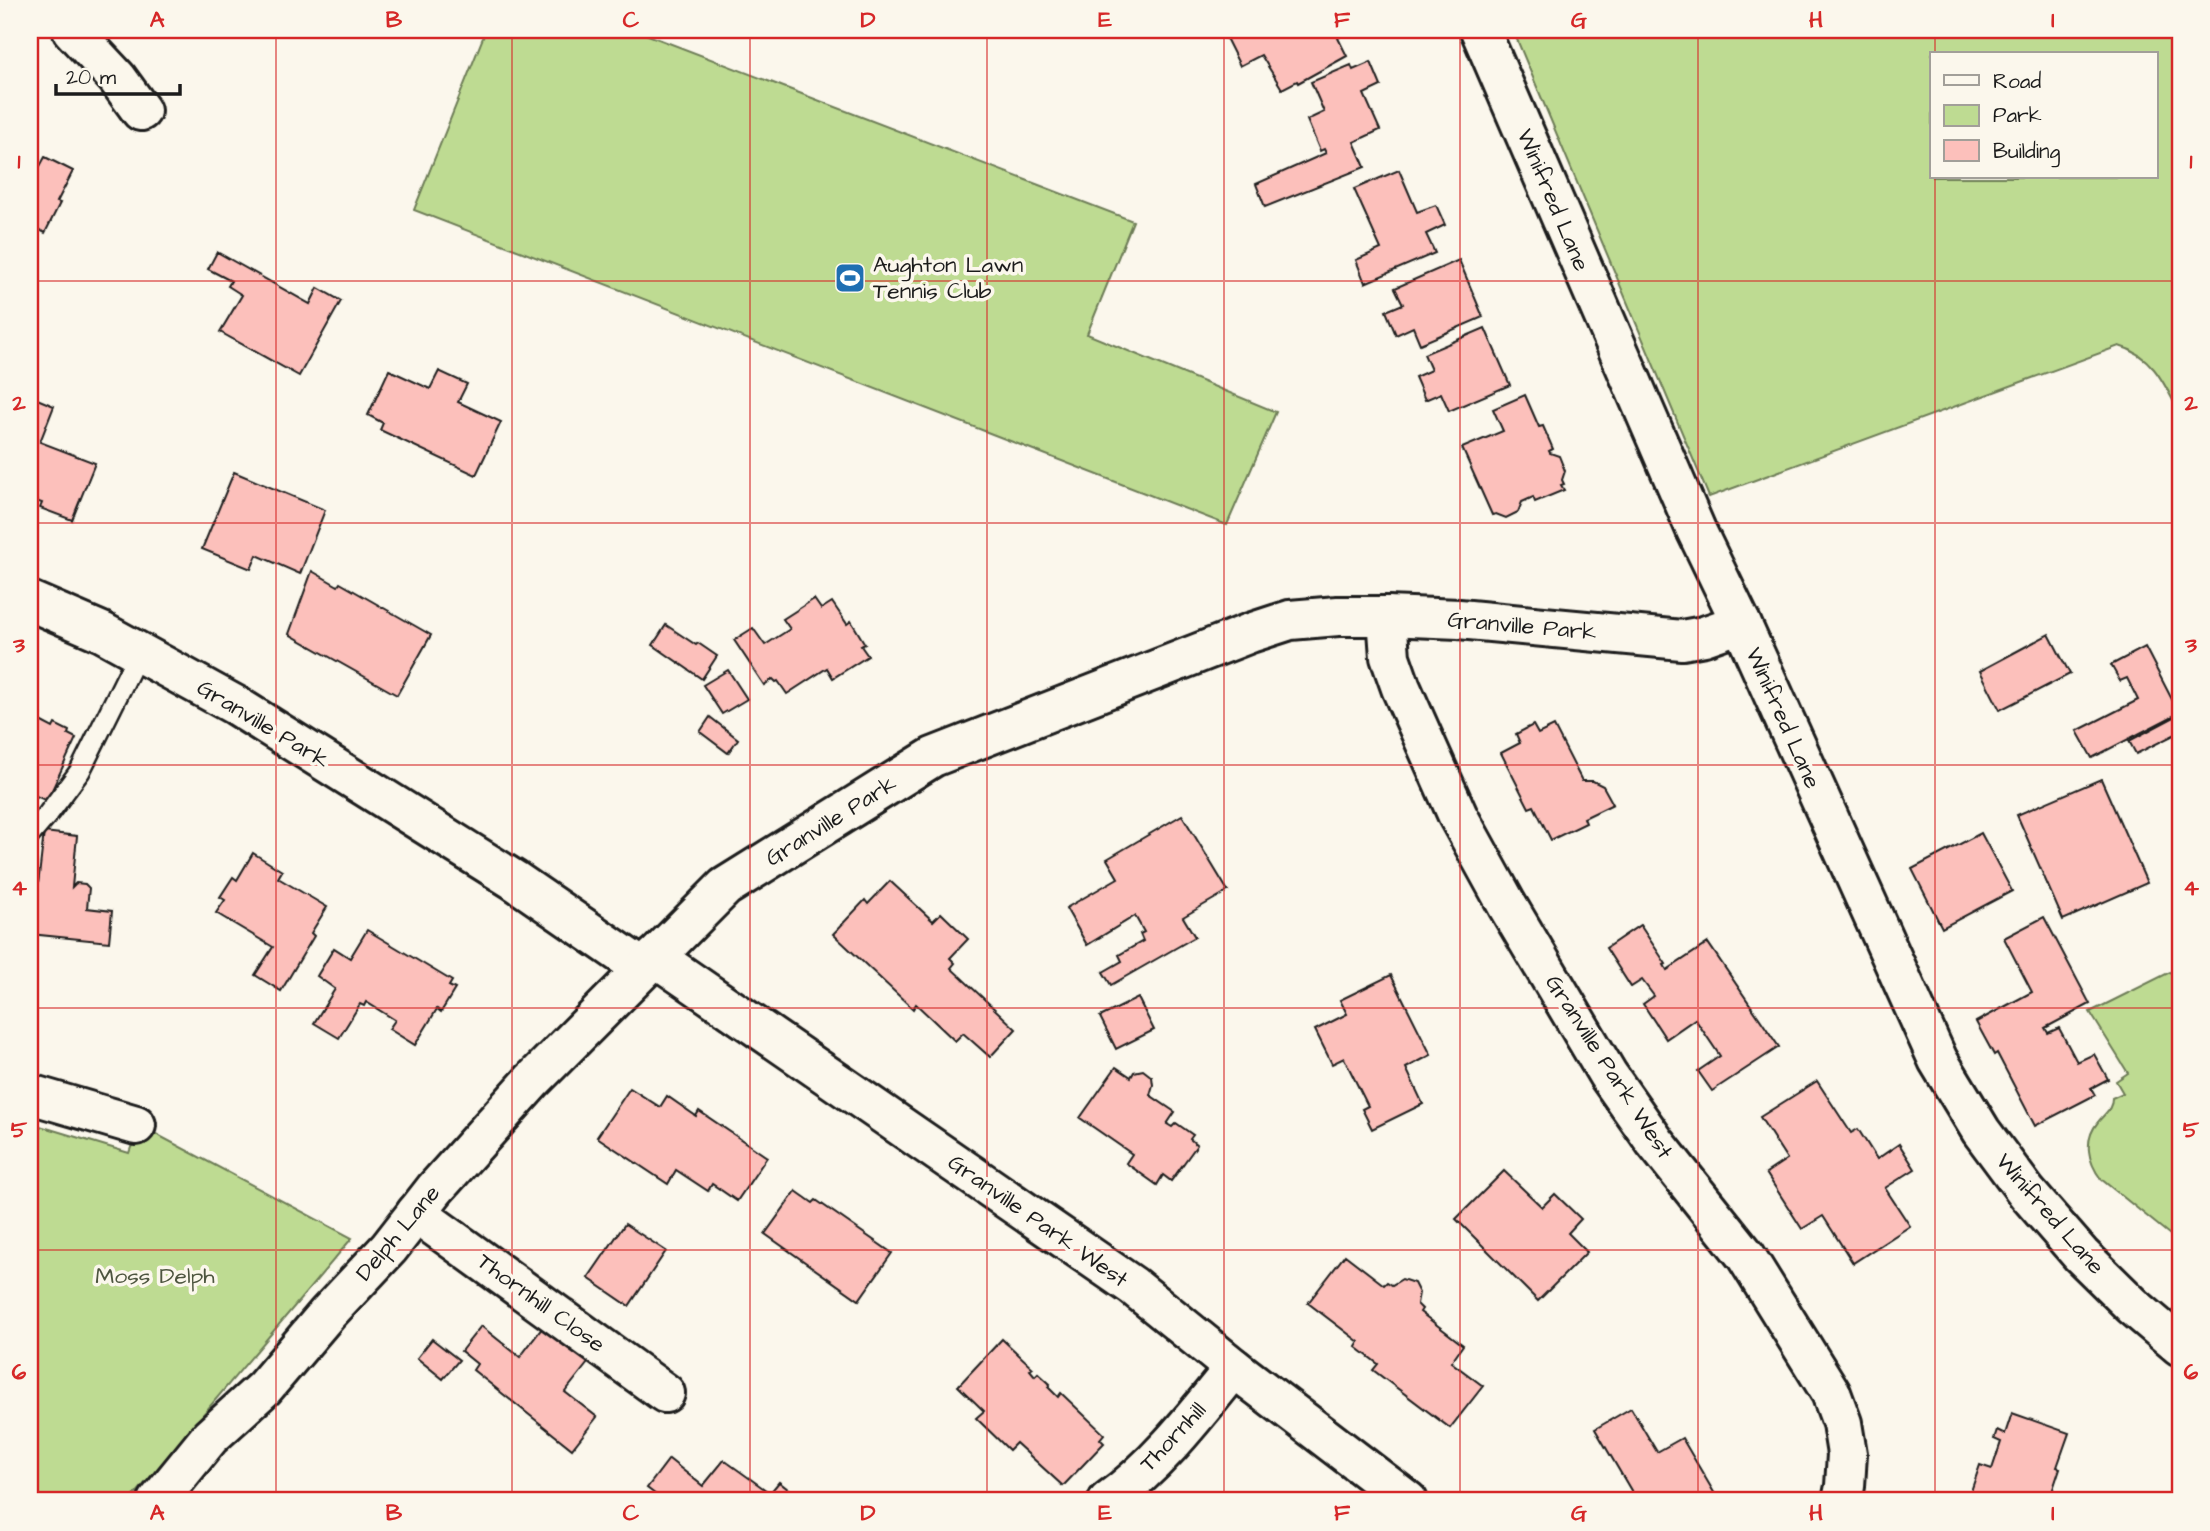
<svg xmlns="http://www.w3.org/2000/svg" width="2210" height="1531" font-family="'Architects Daughter',sans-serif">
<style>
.green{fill:#bedb92;stroke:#6d7c57;stroke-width:2;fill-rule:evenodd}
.building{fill:#fcc0bb;stroke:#1c1c1c;stroke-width:2}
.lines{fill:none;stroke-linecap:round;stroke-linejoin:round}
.service-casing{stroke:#1c1c1c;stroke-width:24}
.minor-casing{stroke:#1c1c1c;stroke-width:44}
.tertiary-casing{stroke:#1c1c1c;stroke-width:44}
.service{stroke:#fbf7ec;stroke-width:19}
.minor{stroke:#fbf7ec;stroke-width:38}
.tertiary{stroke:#fbf7ec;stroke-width:38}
.grid{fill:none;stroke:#d62828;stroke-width:2;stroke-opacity:0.55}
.labels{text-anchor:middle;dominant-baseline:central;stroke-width:7;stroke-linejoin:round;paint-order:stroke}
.street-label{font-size:23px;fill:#1c1c1c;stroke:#fbf7ec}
.poi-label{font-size:23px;fill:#1c1c1c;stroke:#fbf7ec;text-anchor:start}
.park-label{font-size:23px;fill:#4d553f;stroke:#fbf7ec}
.neatline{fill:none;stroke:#d62828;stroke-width:2.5}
.grid-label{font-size:23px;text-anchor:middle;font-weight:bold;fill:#d62828}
</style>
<rect width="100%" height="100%" fill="#fbf7ec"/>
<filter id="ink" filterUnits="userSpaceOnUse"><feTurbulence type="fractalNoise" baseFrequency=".0143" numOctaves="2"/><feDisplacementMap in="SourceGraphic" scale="14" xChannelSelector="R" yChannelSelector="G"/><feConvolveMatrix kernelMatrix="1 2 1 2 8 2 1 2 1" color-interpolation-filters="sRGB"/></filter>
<g filter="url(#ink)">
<g class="green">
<polygon points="486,30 635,30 1133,221 1087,334 1276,412 1227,525 414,210"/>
<path d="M1513,30h667v384c-15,-29 -27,-59 -61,-68l-410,151zM1932,54h224v123h-224z"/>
<path d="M2180,967v276l-79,-64c-13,-17 -18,-39 -3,-57 7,-9 14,-12 14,-24l11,-5 -7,-12 12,-8 -38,-61z"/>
<polygon points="30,1123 129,1153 139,1125 352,1238 130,1501 30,1501"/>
</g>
<g class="building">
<polygon points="1222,30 1338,30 1341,36 1338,38 1347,56 1298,83 1297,81 1282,89 1261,55 1240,66"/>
<polygon points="1371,62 1381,86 1364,94 1380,130 1354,142 1365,167 1265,207 1256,184 1326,153 1324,149 1320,151 1307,120 1324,112 1311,82 1351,65 1353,70"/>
<polygon points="45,157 73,171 57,202 60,203 45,233 30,225 30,163 39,168"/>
<polygon points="1399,170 1417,212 1436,205 1445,225 1426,234 1435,253 1365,283 1356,260 1381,249 1354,189"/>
<polygon points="217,252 310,304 318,288 341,301 299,376 220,332 242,295 228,286 231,281 208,269"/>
<polygon points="1459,260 1483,317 1420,344 1413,327 1396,335 1386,311 1403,304 1395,288"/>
<polygon points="1485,328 1510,385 1449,411 1441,393 1425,400 1415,377 1431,370 1424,354"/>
<polygon points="389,370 430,389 439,371 467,384 458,402 501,422 476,475 380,430 383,423 368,415"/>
<polygon points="1525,395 1539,427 1543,426 1553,449 1549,451 1550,453 1559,456 1565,471 1562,480 1564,484 1561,485 1564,490 1535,502 1533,497 1522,502 1518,512 1506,518 1496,514 1492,515 1462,448 1503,431 1493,409"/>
<polygon points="30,396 54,406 40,442 95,463 72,520 40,508 42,503 30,499"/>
<polygon points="234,472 325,510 300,574 257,555 251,569 202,549"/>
<polygon points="312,571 338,586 340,583 431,635 397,695 289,634"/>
<polygon points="814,599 821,609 832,602 847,624 851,621 865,644 861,646 868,656 833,678 827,668 787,694 778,681 776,682 773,679 764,685 734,640 753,628 765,645 790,629 783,619"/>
<polygon points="666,625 696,645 698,643 717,656 702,679 653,645"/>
<polygon points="2049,634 2070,674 2000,710 1980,671"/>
<polygon points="2145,647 2179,713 2092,758 2077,731 2138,700 2127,678 2120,681 2111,665"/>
<polygon points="728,670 747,699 722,714 703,685"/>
<polygon points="30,709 41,715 38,720 53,728 55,724 69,731 68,734 76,738 47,801 34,795 30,804"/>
<polygon points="2178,715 2180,732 2136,754 2129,741"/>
<polygon points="710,717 738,739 728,753 700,732"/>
<polygon points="1533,725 1538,734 1554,726 1582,781 1593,781 1603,786 1613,804 1584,818 1586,823 1551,840 1534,806 1529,808 1501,753 1520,743 1516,734"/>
<polygon points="2101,779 2147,883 2063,920 2017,815"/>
<polygon points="1182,815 1228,891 1183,917 1195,937 1111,985 1103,972 1122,961 1119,955 1143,941 1140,934 1144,932 1135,916 1087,945 1066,908 1118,878 1107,859"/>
<polygon points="44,832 77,836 72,887 76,883 85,884 89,888 87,908 112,911 109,942 30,934 30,902 36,903"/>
<polygon points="1981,833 2012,891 1942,928 1912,869"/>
<polygon points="253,853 282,871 278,878 327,907 311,933 314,936 281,991 255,975 273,947 216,913 225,900 220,897 233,877 237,880"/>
<polygon points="890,881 933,921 941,913 968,939 950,958 955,963 951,968 1016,1029 990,1057 963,1033 955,1041 916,1004 913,1009 833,934 865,900 868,904"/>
<polygon points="2044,917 2090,1004 2045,1028 2048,1033 2059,1028 2077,1062 2094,1054 2108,1079 2091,1088 2095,1095 2035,1126 1997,1053 1994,1055 1976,1022 2032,992 2004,938"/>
<polygon points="1640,925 1666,964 1664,965 1667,970 1708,943 1779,1047 1712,1091 1698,1071 1720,1056 1695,1019 1666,1039 1643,1004 1654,996 1642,980 1631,987 1606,948"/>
<polygon points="367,930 452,981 449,986 455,989 441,1012 437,1009 415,1045 389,1029 395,1020 366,1002 364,1006 360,1004 339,1038 314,1023 335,989 317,976 334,948 350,958"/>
<polygon points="1391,975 1431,1055 1406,1068 1423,1104 1372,1129 1362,1109 1368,1106 1344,1058 1332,1064 1315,1030 1347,1014 1340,1000"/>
<polygon points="1138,998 1154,1030 1116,1049 1100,1017"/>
<polygon points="1116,1067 1131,1077 1134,1072 1143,1070 1152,1077 1153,1085 1150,1095 1175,1112 1167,1124 1172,1127 1176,1123 1193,1135 1190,1139 1197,1145 1171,1181 1163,1175 1157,1185 1126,1163 1132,1154 1080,1118"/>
<polygon points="1817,1081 1851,1133 1858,1129 1877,1159 1899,1144 1915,1169 1885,1188 1910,1226 1853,1263 1823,1216 1802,1229 1766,1173 1787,1159 1760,1117"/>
<polygon points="630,1088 660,1107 667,1096 696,1116 699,1111 767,1157 737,1201 712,1184 708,1191 676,1170 668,1184 597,1137"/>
<polygon points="1504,1171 1542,1207 1555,1194 1581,1219 1568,1233 1587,1252 1538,1301 1456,1219"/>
<polygon points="796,1191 813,1203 816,1200 892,1253 859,1300 765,1234"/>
<polygon points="625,1224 666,1251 629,1306 588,1278"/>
<polygon points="1345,1255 1384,1285 1387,1282 1392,1285 1402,1279 1414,1283 1419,1293 1417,1304 1422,1309 1420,1312 1463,1345 1451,1362 1483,1386 1450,1428 1373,1370 1378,1364 1356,1347 1359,1342 1308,1303"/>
<polygon points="546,1323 591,1359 565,1392 597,1417 572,1449 473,1370 477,1364 461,1351 481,1326 520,1357"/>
<polygon points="432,1339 459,1360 443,1379 417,1358"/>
<polygon points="1002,1339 1033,1368 1030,1370 1035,1376 1038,1373 1050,1384 1048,1387 1058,1397 1061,1393 1104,1434 1100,1439 1104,1443 1063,1486 1016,1443 1009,1450 976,1418 984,1411 958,1386"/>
<polygon points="1631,1408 1657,1452 1682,1438 1719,1501 1633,1501 1636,1499 1595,1429"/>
<polygon points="2012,1413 2069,1433 2057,1467 2060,1468 2049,1501 1981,1501 1969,1497 1980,1465 1992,1469 2001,1442 1994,1439 1997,1430 2005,1434"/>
<polygon points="669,1459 703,1486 724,1460 770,1493 779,1482 798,1497 795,1501 664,1501 647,1488"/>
</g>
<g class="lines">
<g class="service-casing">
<polyline id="service" points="30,835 48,814 80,771 139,652"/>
</g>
<g class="minor-casing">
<g id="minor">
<polyline points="72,30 117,78 141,111"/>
<polyline points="30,601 102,632 235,705 514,880 642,968"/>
<polyline points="1387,616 1390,657 1401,688 1458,816 1507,905 1608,1075 1655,1142 1746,1256 1831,1393 1842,1423 1847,1454 1845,1486 1842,1501"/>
<polyline points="655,957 1133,1286 1234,1368 1408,1501"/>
<polyline points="30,1094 136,1125"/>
<polyline points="416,1213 665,1393"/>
<polyline points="158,1501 210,1437 264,1388 327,1314 389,1248 435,1189 532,1081 725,887 933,757 1250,633 1290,620 1338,616 1387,616 1459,619 1682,640 1704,636 1741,623"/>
<path d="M1108,1501c49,-35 88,-86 126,-133"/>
</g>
</g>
<g class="tertiary-casing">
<polyline id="tertiary" points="1480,30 1696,530 1741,623 1938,1060 1981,1131 2027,1193 2081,1255 2133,1306 2180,1346"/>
</g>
<use href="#service" class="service"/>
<use href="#minor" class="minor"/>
<use href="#tertiary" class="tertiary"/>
</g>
</g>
<path class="grid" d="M276,30v1471M512,30v1471M750,30v1471M987,30v1471M1224,30v1471M1460,30v1471M1698,30v1471M1935,30v24M1935,177v1324M30,281h2150M30,523h2150M30,765h2150M30,1008h2150M30,1250h2150"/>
<defs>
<g id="stadium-square" transform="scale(1.575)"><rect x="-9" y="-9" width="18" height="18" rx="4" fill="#1f6fb2" stroke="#fbf7ec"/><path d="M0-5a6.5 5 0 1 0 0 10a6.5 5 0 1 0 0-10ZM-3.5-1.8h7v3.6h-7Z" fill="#fff"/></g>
</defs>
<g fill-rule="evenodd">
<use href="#stadium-square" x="850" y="278"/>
</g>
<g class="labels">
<g class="street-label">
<text transform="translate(1553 200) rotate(67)">Winifred Lane</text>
<text transform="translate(1522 626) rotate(5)">Granville Park</text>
<text transform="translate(1783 718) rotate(66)">Winifred Lane</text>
<text transform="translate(263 724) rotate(31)">Granville Park</text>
<text transform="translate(831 821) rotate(-32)">Granville Park</text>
<text transform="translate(1609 1067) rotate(57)">Granville Park West</text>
<text transform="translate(2050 1214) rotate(49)">Winifred Lane</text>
<text transform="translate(1038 1221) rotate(35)">Granville Park West</text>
<text transform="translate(398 1233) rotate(-50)">Delph Lane</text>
<text transform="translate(541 1303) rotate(36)">Thornhill Close</text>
<text transform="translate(1173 1437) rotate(-47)">Thornhill</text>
</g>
<g class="poi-label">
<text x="873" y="265">Aughton Lawn<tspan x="873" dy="26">Tennis Club</tspan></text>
</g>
<g class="park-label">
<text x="155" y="1276">Moss Delph</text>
</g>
</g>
<rect width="2210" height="1531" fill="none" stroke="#fbf7ec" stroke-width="77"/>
<rect x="1930" y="52" width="228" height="126" fill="#fbf7ec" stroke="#a29f99" stroke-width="2"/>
<rect x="1944" y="75" width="35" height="10" fill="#fbf7ec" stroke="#a29f99" stroke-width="2"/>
<text x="1993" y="88" font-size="21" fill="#1c1c1c">Road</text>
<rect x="1944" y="105" width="35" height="21" fill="#bedb92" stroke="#a29f99" stroke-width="2"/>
<text x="1993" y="122" font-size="21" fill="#1c1c1c">Park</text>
<rect x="1944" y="140" width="35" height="21" fill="#fcc0bb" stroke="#a29f99" stroke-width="2"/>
<text x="1993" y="158" font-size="21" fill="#1c1c1c">Building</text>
<path d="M56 84v10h124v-10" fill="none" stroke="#1c1c1c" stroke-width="3.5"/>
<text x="66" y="84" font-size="21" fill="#1c1c1c" stroke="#fbf7ec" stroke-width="5" paint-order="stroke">20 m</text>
<rect x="38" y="38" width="2134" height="1454" class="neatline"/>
<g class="grid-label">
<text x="157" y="27">A</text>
<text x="394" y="27">B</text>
<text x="631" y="27">C</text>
<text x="868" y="27">D</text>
<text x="1105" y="27">E</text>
<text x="1342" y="27">F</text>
<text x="1579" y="27">G</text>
<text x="1816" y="27">H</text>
<text x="2053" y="27">I</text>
<text x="19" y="168">1</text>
<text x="2191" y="168">1</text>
<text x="19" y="410">2</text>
<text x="2191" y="410">2</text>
<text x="19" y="652">3</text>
<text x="2191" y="652">3</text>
<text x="19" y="895">4</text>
<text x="2191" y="895">4</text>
<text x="19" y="1137">5</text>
<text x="2191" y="1137">5</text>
<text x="19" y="1379">6</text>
<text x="2191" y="1379">6</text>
<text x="157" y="1520">A</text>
<text x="394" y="1520">B</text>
<text x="631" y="1520">C</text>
<text x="868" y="1520">D</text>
<text x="1105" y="1520">E</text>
<text x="1342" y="1520">F</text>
<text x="1579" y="1520">G</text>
<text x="1816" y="1520">H</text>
<text x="2053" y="1520">I</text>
</g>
</svg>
